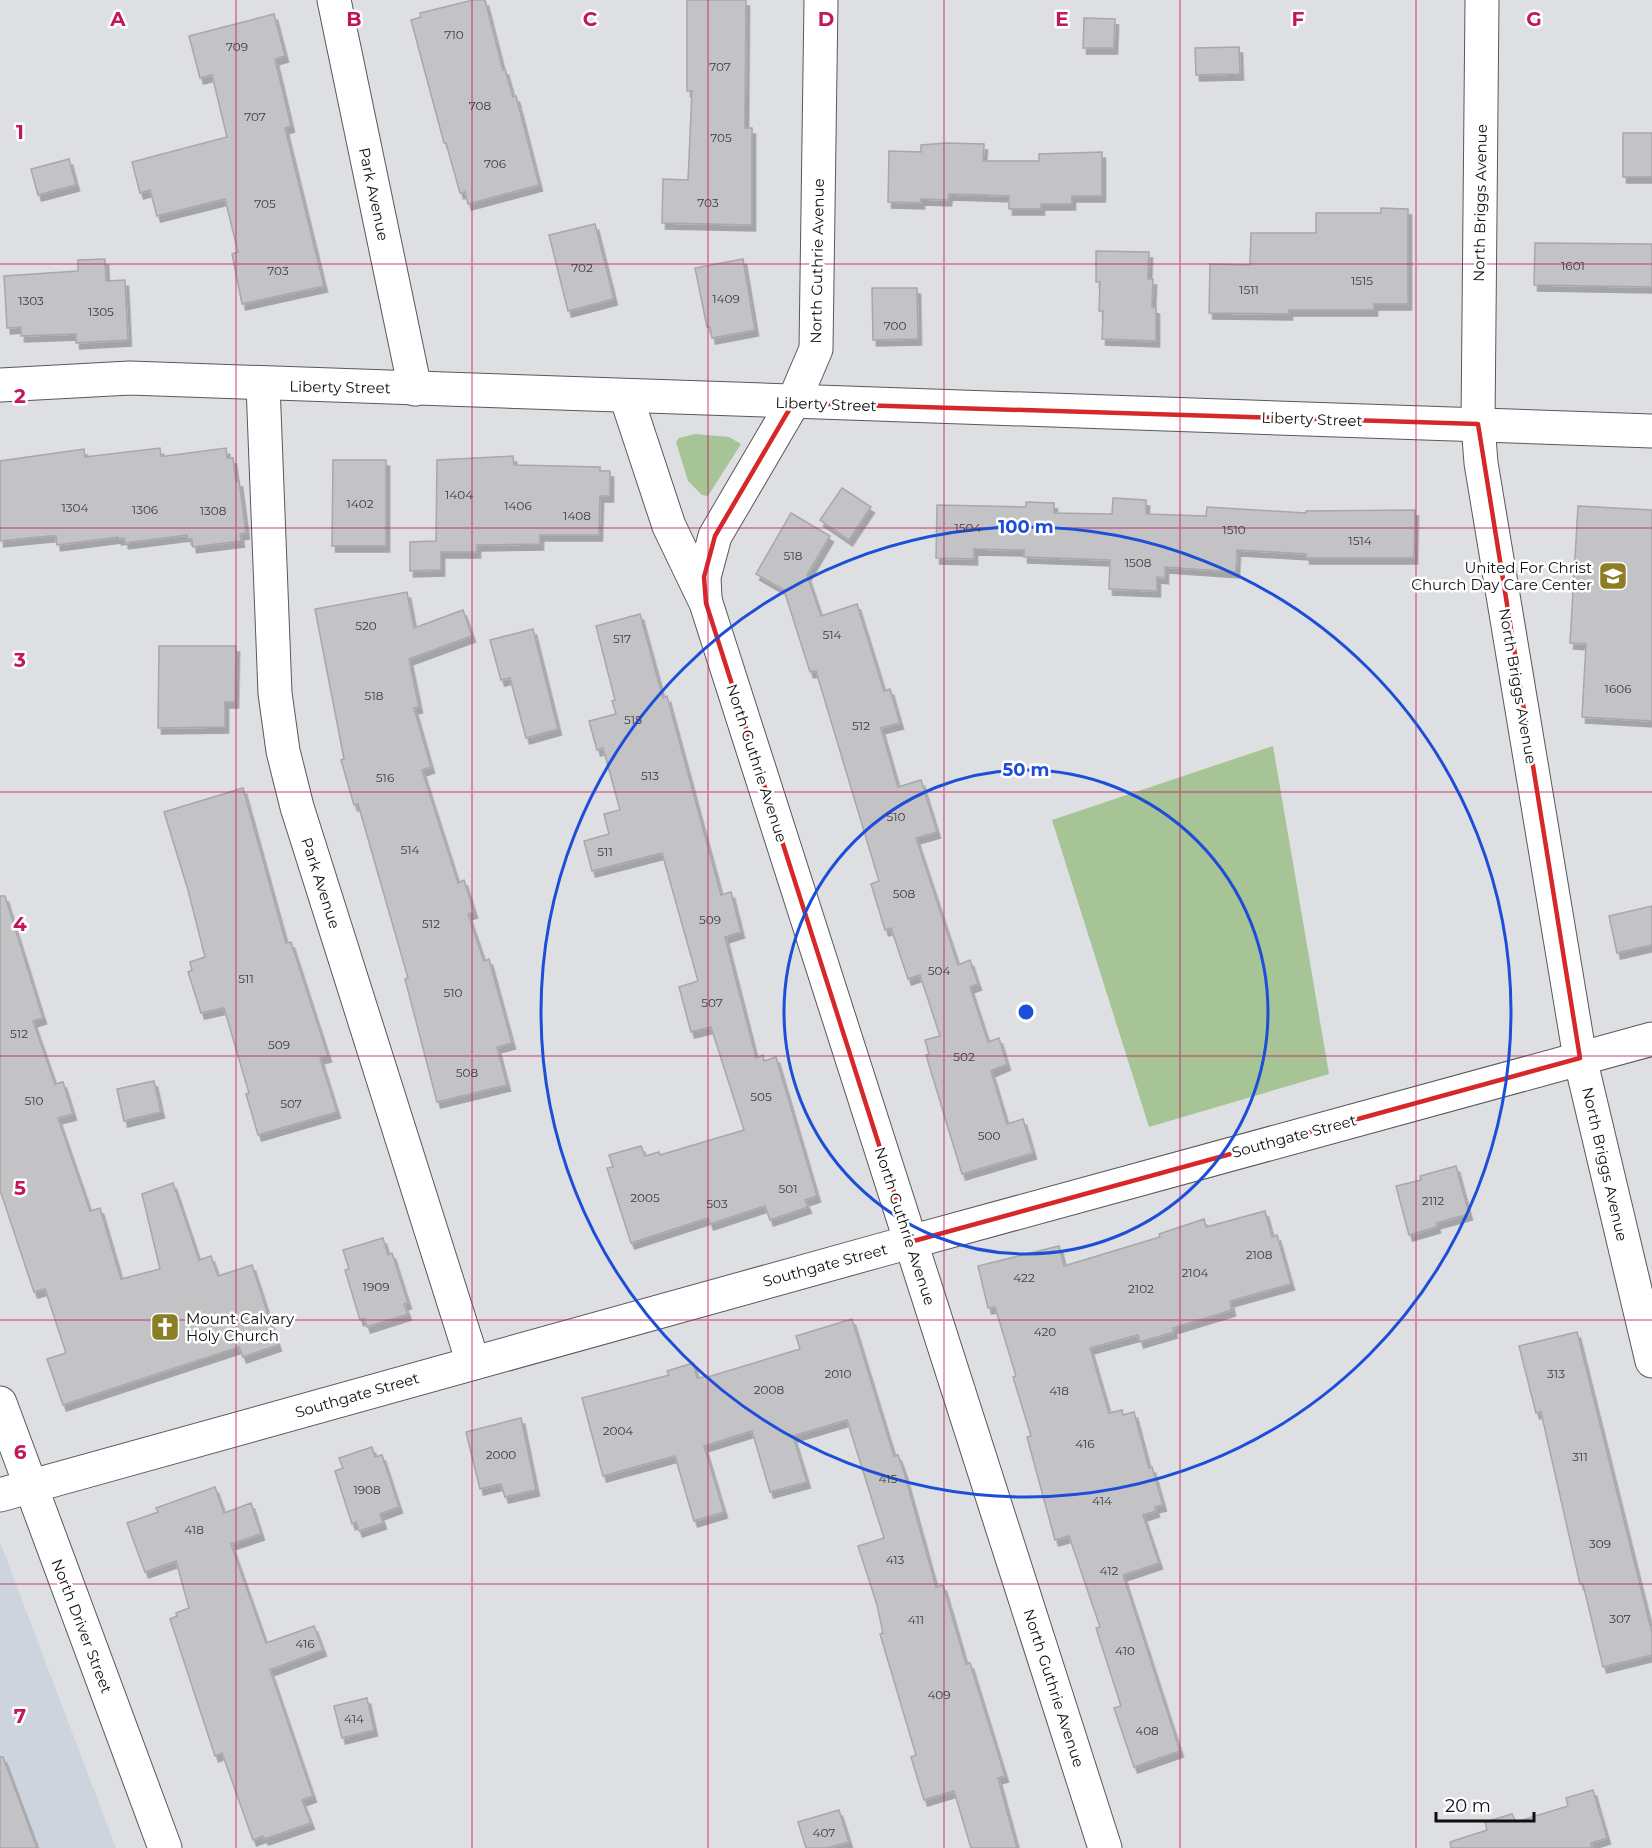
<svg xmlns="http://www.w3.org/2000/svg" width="1652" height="1848" font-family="Montserrat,sans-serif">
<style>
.built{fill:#ced4dd}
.green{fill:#a6c495}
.building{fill:#c3c2c5;stroke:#a8a7aa;stroke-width:1.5;filter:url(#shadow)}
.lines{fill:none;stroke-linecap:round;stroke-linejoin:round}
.minor-casing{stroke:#58595b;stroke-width:35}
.minor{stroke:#fff;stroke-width:33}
.marked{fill:none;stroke:#d62828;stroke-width:4.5;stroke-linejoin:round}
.grid{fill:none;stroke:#c2185b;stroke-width:1.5;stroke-opacity:0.55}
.ring{fill:none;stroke:#1d4ed8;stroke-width:3}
.labels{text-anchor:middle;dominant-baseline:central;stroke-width:5;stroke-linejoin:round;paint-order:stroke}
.number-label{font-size:12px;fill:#3d3c3e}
.street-label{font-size:15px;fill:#101011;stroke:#fff}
.poi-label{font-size:15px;fill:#101011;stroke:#fff;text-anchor:end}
.grid-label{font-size:20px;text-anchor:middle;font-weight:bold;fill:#c2185b;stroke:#fff;stroke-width:5;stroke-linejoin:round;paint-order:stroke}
.centre{fill:#1d4ed8;stroke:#fff;stroke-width:3}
.ring-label{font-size:18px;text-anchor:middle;font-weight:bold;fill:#1d4ed8;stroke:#fff;stroke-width:5;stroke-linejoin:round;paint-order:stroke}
</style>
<defs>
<filter id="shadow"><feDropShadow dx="3.5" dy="6" stdDeviation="0" flood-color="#0004"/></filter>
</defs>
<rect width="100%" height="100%" fill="#dedfe2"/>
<polygon class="built" points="0,1542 116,1848 0,1848"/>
<g class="green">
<polygon points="695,434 729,437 741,444 708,496 702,495 688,481 676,442 679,438"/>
<polygon points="1273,746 1329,1074 1149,1127 1052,820"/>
</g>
<g class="building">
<polygon points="473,0 485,0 503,70 505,69 513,97 516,96 539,185 468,204 465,192 460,193 446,143 444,143 411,20 421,17 420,13"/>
<polygon points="687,0 746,0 745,128 752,128 752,225 662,223 663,179 688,180 692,91 687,91"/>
<polygon points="274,14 285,56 275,59 291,126 285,128 324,286 242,304 232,254 238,252 225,199 157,216 150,190 140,193 132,162 227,137 212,75 200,78 189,36"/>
<polygon points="1084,18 1115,19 1114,48 1083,48"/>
<polygon points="1239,47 1240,74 1196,75 1195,48"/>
<rect x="1623" y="133" width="29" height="44"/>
<polygon points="947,143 984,144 983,161 1039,161 1039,154 1102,152 1102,196 1072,196 1072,204 1041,204 1041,209 1009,209 1009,196 949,194 948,200 921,199 921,203 888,202 889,151 921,152 921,145"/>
<polygon points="69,159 76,185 38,195 31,169"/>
<polygon points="1381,208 1408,209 1408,304 1374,304 1374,310 1289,310 1289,314 1209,313 1210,264 1250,265 1251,233 1316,233 1316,213 1381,213"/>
<polygon points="595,224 614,299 568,311 549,235"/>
<polygon points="1535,243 1652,244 1652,287 1534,285"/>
<polygon points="1096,251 1149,252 1148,279 1153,279 1152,307 1156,308 1156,341 1102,339 1103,311 1099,311 1100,282 1096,282"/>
<polygon points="105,259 106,281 125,280 128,340 76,343 76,334 21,336 21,327 7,328 4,276 78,271 78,260"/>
<polygon points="743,259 755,330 712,338 710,327 707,327 695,268"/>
<polygon points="872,288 917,288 918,339 873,340"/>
<polygon points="160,448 161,456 166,456 226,448 227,458 233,458 236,481 239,481 246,533 240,534 241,541 193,547 192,539 188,539 187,535 125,543 124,538 118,539 118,537 57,545 56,536 49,536 0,541 0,461 84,449 85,457"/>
<polygon points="513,456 514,465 600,467 600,471 610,471 610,496 600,496 599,535 540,535 540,544 477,545 477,552 441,552 441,570 410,571 410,542 436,541 437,460"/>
<polygon points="333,460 386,460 386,546 332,546"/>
<polygon points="842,488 871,507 849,540 820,520"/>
<polygon points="1113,498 1146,500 1146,514 1206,516 1207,507 1306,513 1306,511 1415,510 1414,558 1306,558 1306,554 1237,550 1236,572 1165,567 1165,578 1157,577 1157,591 1109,589 1110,560 1024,557 1024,550 974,549 974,559 936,558 937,505 1026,507 1026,502 1054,503 1054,513 1112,514"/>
<polygon points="1578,506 1652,510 1652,721 1582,717 1586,644 1570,643"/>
<polygon points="791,513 830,536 807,575 821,616 857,604 884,691 890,689 900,723 881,728 898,787 921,780 937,832 916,838 958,965 970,960 978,984 970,987 988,1042 999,1038 1007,1064 991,1071 1007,1124 1023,1119 1033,1153 962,1174 926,1055 929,1054 925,1040 940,1036 920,975 908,979 891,928 885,930 871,884 879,881 816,671 810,672 784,590 756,574"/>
<polygon points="407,592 414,628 463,610 472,636 409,659 419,707 414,708 431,767 422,770 458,883 464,880 474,912 468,914 484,961 489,959 512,1043 497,1047 507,1085 437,1102 405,979 408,978 358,804 354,805 341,760 344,759 315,609"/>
<polygon points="640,614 663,698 667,696 721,895 731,892 741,932 725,937 756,1058 763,1055 764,1061 776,1057 817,1196 805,1200 808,1207 770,1220 765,1206 710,1224 708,1218 631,1243 607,1168 613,1167 609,1155 641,1146 645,1156 659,1152 660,1155 744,1130 711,1027 691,1032 679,987 698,981 662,853 592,871 584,841 609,834 604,814 620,810 603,748 597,750 589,721 616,714 612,701 615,700 596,626"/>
<polygon points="533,629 558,729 526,738 510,678 501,680 490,640"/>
<polygon points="159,646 236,646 235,702 225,702 225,727 158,728"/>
<polygon points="243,788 286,943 291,942 328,1056 320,1058 337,1112 258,1135 246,1094 249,1093 224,1008 201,1013 188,972 192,970 190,962 205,957 188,890 164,812"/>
<polygon points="0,896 5,896 43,1018 33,1021 55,1084 63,1082 73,1114 58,1118 90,1211 100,1208 121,1279 160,1269 142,1194 173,1183 199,1260 211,1256 218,1276 252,1265 278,1345 243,1357 239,1347 63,1405 47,1359 66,1353 45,1289 34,1292 0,1190"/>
<polygon points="1652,906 1652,945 1617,953 1609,916"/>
<polygon points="154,1081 161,1112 124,1121 117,1089"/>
<polygon points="1456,1166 1469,1214 1436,1223 1437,1227 1409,1235 1396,1186 1421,1180 1420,1176"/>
<polygon points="1265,1211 1272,1237 1277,1235 1291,1284 1230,1301 1232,1310 1173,1328 1174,1332 1140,1342 1138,1335 1090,1348 1109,1413 1122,1410 1123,1415 1134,1412 1149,1468 1152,1467 1163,1505 1155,1507 1156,1511 1143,1515 1159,1563 1123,1575 1180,1751 1134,1767 1114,1708 1121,1706 1096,1628 1100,1627 1069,1536 1055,1540 1027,1437 1031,1436 1013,1377 1016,1376 995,1307 988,1308 978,1266 1059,1246 1064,1266 1160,1237 1159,1234 1204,1219 1206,1227"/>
<polygon points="383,1238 388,1255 392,1253 408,1303 404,1304 408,1314 367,1327 364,1318 360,1320 345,1270 349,1269 343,1250"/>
<polygon points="852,1319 894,1456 898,1455 904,1472 936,1587 943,1585 966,1664 970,1663 1005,1776 998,1778 1017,1848 971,1848 954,1791 924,1800 911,1757 916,1755 880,1634 883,1633 877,1605 858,1546 884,1538 847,1420 793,1436 807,1482 770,1492 752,1431 704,1446 724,1512 694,1521 675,1456 603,1476 582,1398 669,1375 667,1371 693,1363 697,1378 711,1376 800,1349 796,1336"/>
<polygon points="1577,1332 1652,1633 1652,1655 1603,1667 1583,1584 1580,1584 1541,1412 1536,1413 1519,1346"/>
<polygon points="521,1418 536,1490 505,1497 501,1484 480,1489 466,1432"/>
<polygon points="372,1447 375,1457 382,1455 399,1507 380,1514 383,1523 359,1531 356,1522 352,1524 335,1471 343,1468 339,1458"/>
<polygon points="215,1487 224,1513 251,1503 261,1534 231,1544 266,1643 314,1626 323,1650 270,1670 313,1796 302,1800 311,1823 265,1839 263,1836 253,1840 222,1753 215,1756 170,1619 177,1616 176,1613 189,1608 176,1561 145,1572 127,1523 158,1512 156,1508"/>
<polygon points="367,1698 374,1730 342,1738 334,1706"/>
<polygon points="0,1757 3,1757 37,1848 0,1848"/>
<polygon points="1593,1790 1607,1838 1591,1843 1592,1848 1451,1848 1450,1842 1487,1830 1485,1822 1512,1814 1516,1822 1568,1806 1566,1798"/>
<polygon points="839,1810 849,1842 827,1848 806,1848 798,1822"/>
</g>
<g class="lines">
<g class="minor-casing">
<g id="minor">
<polyline points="334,0 415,389"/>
<polyline points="1482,0 1478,424 1481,463 1580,1058 1652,1361"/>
<polyline points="0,385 130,378 1652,431"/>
<polyline points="263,385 275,693 283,751 297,807 473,1363"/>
<polyline points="626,396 669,526 706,603 1105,1848"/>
<polyline points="705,598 704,577 715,536 793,403 816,349 821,0"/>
<polyline points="0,1403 165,1848"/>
<polyline points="0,1495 881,1250 1652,1039"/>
</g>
</g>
<use href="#minor" class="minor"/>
</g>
<path class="marked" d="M793,403l685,21 102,634 -670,184 -204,-639 -2,-26 11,-41z"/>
<path class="grid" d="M236,0v1848M472,0v1848M708,0v1848M944,0v1848M1180,0v1848M1416,0v1848M0,264h1652M0,528h1652M0,792h1652M0,1056h1652M0,1320h1652M0,1584h1652"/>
<g class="ring">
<circle cx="1026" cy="1012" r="242"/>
<circle cx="1026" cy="1012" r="485"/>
</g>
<defs>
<g id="school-square" transform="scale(1.5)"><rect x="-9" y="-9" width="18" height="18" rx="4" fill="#8b7e25" stroke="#fff"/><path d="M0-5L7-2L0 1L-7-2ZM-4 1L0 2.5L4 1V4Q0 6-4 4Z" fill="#fff"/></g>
<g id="church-square" transform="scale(1.5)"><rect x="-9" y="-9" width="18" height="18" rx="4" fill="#8b7e25" stroke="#fff"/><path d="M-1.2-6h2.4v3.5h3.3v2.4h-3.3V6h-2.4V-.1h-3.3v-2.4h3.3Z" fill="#fff"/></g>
</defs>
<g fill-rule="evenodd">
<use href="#school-square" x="1613" y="576"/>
<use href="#church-square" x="165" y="1327"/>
</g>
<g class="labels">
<g class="number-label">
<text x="454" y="34">710</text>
<text x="237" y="46">709</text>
<text x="720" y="66">707</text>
<text x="480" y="105">708</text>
<text x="255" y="116">707</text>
<text x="721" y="137">705</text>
<text x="495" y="163">706</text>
<text x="708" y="202">703</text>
<text x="265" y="203">705</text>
<text x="1573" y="265">1601</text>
<text x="582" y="267">702</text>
<text x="278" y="270">703</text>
<text x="1362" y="280">1515</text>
<text x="1249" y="289">1511</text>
<text x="726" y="298">1409</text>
<text x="31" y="300">1303</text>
<text x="101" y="311">1305</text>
<text x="895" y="325">700</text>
<text x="459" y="494">1404</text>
<text x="360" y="503">1402</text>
<text x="518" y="505">1406</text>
<text x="75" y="507">1304</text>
<text x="145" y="509">1306</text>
<text x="213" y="510">1308</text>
<text x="577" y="515">1408</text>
<text x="968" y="527">1504</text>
<text x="1234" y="529">1510</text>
<text x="1360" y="540">1514</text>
<text x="793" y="555">518</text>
<text x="1138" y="562">1508</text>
<text x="366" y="625">520</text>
<text x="832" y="634">514</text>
<text x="622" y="638">517</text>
<text x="1618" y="688">1606</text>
<text x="374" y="695">518</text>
<text x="633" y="719">515</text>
<text x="861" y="725">512</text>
<text x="650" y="775">513</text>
<text x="385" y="777">516</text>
<text x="896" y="816">510</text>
<text x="410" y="849">514</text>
<text x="605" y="851">511</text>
<text x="904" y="893">508</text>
<text x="710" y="919">509</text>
<text x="431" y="923">512</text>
<text x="939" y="970">504</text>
<text x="246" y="978">511</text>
<text x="453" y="992">510</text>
<text x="712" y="1002">507</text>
<text x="19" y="1033">512</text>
<text x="279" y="1044">509</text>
<text x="964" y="1056">502</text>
<text x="467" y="1072">508</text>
<text x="761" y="1096">505</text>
<text x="34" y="1100">510</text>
<text x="291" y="1103">507</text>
<text x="989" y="1135">500</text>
<text x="788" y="1188">501</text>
<text x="645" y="1197">2005</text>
<text x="1433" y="1200">2112</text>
<text x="717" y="1203">503</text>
<text x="1259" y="1254">2108</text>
<text x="1195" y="1272">2104</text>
<text x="1024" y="1277">422</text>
<text x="376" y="1286">1909</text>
<text x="1141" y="1288">2102</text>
<text x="1045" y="1331">420</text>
<text x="838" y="1373">2010</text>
<text x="1556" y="1373">313</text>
<text x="769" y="1389">2008</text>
<text x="1059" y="1390">418</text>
<text x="618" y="1430">2004</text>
<text x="1085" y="1443">416</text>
<text x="501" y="1454">2000</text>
<text x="1580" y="1456">311</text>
<text x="888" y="1478">415</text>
<text x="367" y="1489">1908</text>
<text x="1102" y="1500">414</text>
<text x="194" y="1529">418</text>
<text x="1600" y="1543">309</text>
<text x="895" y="1559">413</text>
<text x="1109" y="1570">412</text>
<text x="1620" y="1618">307</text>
<text x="916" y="1619">411</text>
<text x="305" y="1643">416</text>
<text x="1125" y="1650">410</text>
<text x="939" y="1694">409</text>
<text x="354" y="1718">414</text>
<text x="1147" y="1730">408</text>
<text x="824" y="1832">407</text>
</g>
<g class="street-label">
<text transform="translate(374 194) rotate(78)">Park Avenue</text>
<text transform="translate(1480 203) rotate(-89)">North Briggs Avenue</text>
<text transform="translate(817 261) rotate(-89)">North Guthrie Avenue</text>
<text transform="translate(340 387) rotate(1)">Liberty Street</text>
<text transform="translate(826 404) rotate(2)">Liberty Street</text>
<text transform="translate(1312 419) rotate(2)">Liberty Street</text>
<text transform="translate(1518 686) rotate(80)">North Briggs Avenue</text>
<text transform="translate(757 763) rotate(72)">North Guthrie Avenue</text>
<text transform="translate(321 883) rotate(72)">Park Avenue</text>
<text transform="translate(1294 1136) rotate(-15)">Southgate Street</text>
<text transform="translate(1605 1164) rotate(77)">North Briggs Avenue</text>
<text transform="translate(905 1226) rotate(72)">North Guthrie Avenue</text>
<text transform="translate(825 1265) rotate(-15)">Southgate Street</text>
<text transform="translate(357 1395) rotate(-16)">Southgate Street</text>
<text transform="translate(82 1626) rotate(69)">North Driver Street</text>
<text transform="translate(1054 1688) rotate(72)">North Guthrie Avenue</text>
</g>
<g class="poi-label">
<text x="1592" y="567">United For Christ<tspan x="1592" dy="17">Church Day Care Center</tspan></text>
<text x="186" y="1318" text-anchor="start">Mount Calvary<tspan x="186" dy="17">Holy Church</tspan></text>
</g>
</g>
<g class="grid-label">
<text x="118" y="26">A</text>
<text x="354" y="26">B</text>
<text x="590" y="26">C</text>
<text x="826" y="26">D</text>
<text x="1062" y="26">E</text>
<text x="1298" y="26">F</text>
<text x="1534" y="26">G</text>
<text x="20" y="139">1</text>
<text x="20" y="403">2</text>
<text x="20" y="667">3</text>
<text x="20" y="931">4</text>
<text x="20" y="1195">5</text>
<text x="20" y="1459">6</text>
<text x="20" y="1723">7</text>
</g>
<circle cx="1026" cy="1012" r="9" class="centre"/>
<g class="ring-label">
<text x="1026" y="533">100 m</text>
<text x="1026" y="776">50 m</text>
</g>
<path d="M1436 1812v9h98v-9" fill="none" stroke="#101011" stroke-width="3"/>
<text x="1445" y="1812" font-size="18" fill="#101011" stroke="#ffffff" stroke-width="4.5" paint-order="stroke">20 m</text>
</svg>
